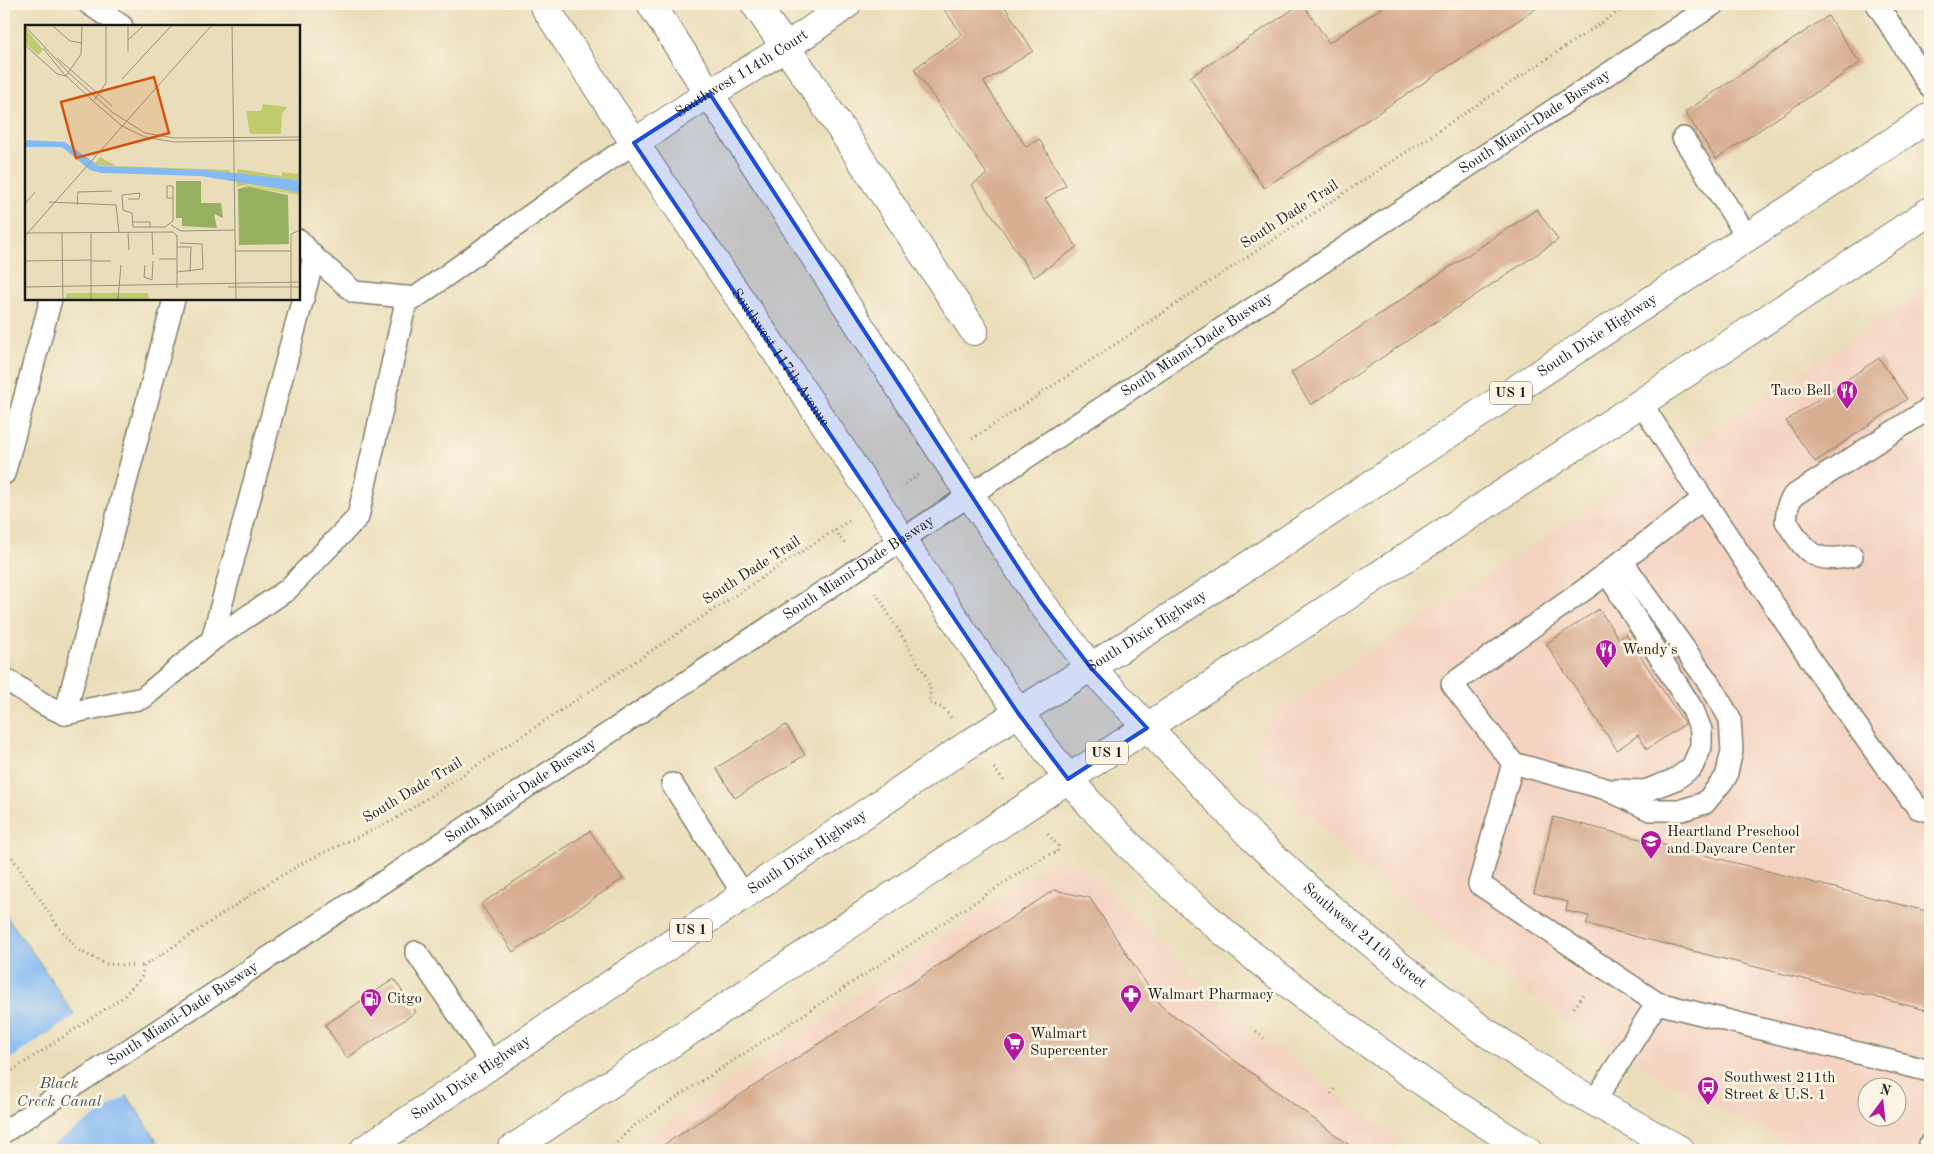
<svg xmlns="http://www.w3.org/2000/svg" width="1934" height="1154" font-family="'Old Standard TT',serif">
<style>
.built{fill:#f4d3c1;fill-rule:evenodd}
.water{fill:#84baf3;stroke:#506b88}
.pier{fill:#eadeba}
.building{fill:#d8ae91}
.lines{fill:none;stroke-linecap:round;stroke-linejoin:round}
.service-casing{stroke:#837d6b;stroke-width:24}
.minor-casing{stroke:#837d6b;stroke-width:30}
.secondary-casing{stroke:#837d6b;stroke-width:30}
.trunk-casing{stroke:#837d6b;stroke-width:30}
.path{stroke:#837d6b;stroke-width:3;stroke-dasharray:1 4;stroke-linecap:butt}
.service{stroke:#fff;stroke-width:21}
.minor{stroke:#fff;stroke-width:28}
.secondary{stroke:#fff;stroke-width:28}
.trunk{stroke:#fff;stroke-width:28}
.marked{fill:#1d4ed8;fill-opacity:0.2;stroke:#1d4ed8;stroke-width:4;stroke-linejoin:round}
.labels{text-anchor:middle;dominant-baseline:central;stroke-width:5;stroke-linejoin:round;paint-order:stroke}
.shield{fill:#fcf5e5;stroke:#5f5d58;stroke-width:1}
.shield-label{font-size:14px;font-weight:bold;fill:#1c1c1c}
.street-label{font-size:15px;fill:#1c1c1c;stroke:#fcf5e5}
.poi-label{font-size:15px;fill:#1c1c1c;stroke:#fcf5e5;text-anchor:start}
.water-label{font-size:16px;font-style:italic;fill:#405367;stroke:#fcf5e5}
.inset-road{fill:none;stroke:#98907b;stroke-width:1}
.view{fill:#d4530e;fill-opacity:0.15;stroke:#d4530e;stroke-width:2.5}
.inset-edge{fill:none;stroke:#1c1c1c;stroke-width:2.5}
</style>
<rect width="100%" height="100%" fill="#fcf5e5"/>
<filter id="ink" filterUnits="userSpaceOnUse"><feTurbulence type="fractalNoise" baseFrequency=".02" numOctaves="2"/><feDisplacementMap in="SourceGraphic" scale="10" xChannelSelector="R" yChannelSelector="G"/><feConvolveMatrix kernelMatrix="1 2 1 2 8 2 1 2 1" color-interpolation-filters="sRGB"/></filter>
<filter id="wash" filterUnits="userSpaceOnUse"><feTurbulence type="fractalNoise" baseFrequency=".0096" numOctaves="4" result="noise"/><feDisplacementMap in="SourceGraphic" scale="20" xChannelSelector="R" yChannelSelector="G"/><feGaussianBlur stdDeviation="1.12" result="paint"/><feColorMatrix in="noise" values="0 0 0 0 0 0 0 0 0 0 0 0 0 0 0 0 0 1.4 0 .05"/><feComposite in="paint" operator="in"/></filter>
<g filter="url(#wash)">
<rect width="100%" height="100%" fill="#eadeba"/>
<g class="built">
<path d="M1930,288v862h-126l-67,-32 -87,-47 -52,-30 -72,-48 -64,-46 -102,-83 -98,-92 -5,-7 -2,-11 4,-19 16,-22 77,-49 254,-167 27,-13zM1866,1086h30v30h-30z"/>
<polygon points="1053,861 1084,868 1237,1019 1412,1150 630,1150"/>
</g>
<polygon class="water" points="4,913 38,960 163,1150 4,1150"/>
<polygon class="pier" points="77,1014 129,1094 44,1150 4,1150 4,1063"/>
<g id="blocks">
<g class="building">
<polygon points="940,4 1003,4 1033,51 984,82 1026,147 1039,139 1066,185 1045,199 1077,247 1034,277 972,185 987,174 914,69 962,34"/>
<polygon points="1301,4 1303,4 1329,43 1387,4 1543,4 1264,188 1190,77"/>
<polygon points="1828,16 1860,63 1716,159 1685,112"/>
<polygon points="1537,209 1558,240 1311,405 1291,373"/>
<polygon points="1879,358 1907,399 1815,462 1786,421"/>
<polygon points="1599,609 1619,639 1626,634 1685,724 1647,749 1638,735 1617,750 1546,644"/>
<polygon points="786,725 805,755 735,798 716,768"/>
<polygon points="1553,817 1930,912 1930,1011 1586,924 1589,916 1566,911 1568,902 1534,893"/>
<polygon points="590,831 623,879 513,952 481,904"/>
<polygon points="1054,890 1090,898 1161,1006 1356,1150 656,1150"/>
<polygon points="394,979 416,1012 347,1058 325,1025"/>
</g>
</g>
</g>
<g filter="url(#ink)">
<use href="#blocks" fill-opacity="0" stroke="#837d6b" stroke-width="1"/>
<g class="lines">
<g class="service-casing">
<g id="service">
<polyline points="89,4 122,26"/>
<polyline points="1877,4 1930,87"/>
<polyline points="1683,138 1748,238"/>
<polyline points="299,240 314,257 354,292 415,298 581,179 634,143"/>
<polyline points="174,299 65,714 143,698 212,640 287,590 358,517 407,297"/>
<polyline points="4,474 51,299"/>
<polyline points="1703,499 1831,690 1889,771 1918,808 1930,811"/>
<path d="M1852,556c-40,8 -46,-4 -66,-35l2,-16 5,-9 137,-88"/>
<polyline points="1607,573 1693,710 1701,730 1701,747 1692,767 1676,779 1645,791 1616,790"/>
<polyline points="212,640 314,257"/>
<polyline points="4,678 45,705 65,714"/>
<polyline points="1513,763 1606,789 1650,810 1682,810 1705,803 1726,777 1732,751 1730,719 1711,686 1622,561"/>
<polyline points="672,784 744,895"/>
<polyline points="416,952 492,1064"/>
<polyline points="1657,1003 1930,1071"/>
<polyline points="1594,1102 1657,1003 1479,884 1513,763 1452,684 1591,585 1703,499 1641,403"/>
<path id="s1" d="M4,1132l1710,-1128"/>
<polyline points="1928,1150 1930,1144"/>
</g>
</g>
<g class="minor-casing">
<g id="minor">
<polyline points="755,4 808,79 974,331"/>
<path id="s2" d="M634,143c25,-16 50,-34 76,-50 47,-27 94,-56 137,-89"/>
</g>
</g>
<g class="secondary-casing">
<g id="secondary">
<path id="s3" d="M543,4c98,153 203,301 304,453 48,72 96,145 145,217 34,48 67,96 107,140 73,79 157,147 244,211 60,44 120,86 184,125"/>
<path id="s4" d="M651,4l294,453 95,144 51,67 161,169 65,60 70,59 94,73 87,58 112,63"/>
</g>
</g>
<g class="trunk-casing">
<g id="trunk">
<path id="s5" d="M364,1150l608,-408 192,-121 766,-504"/>
<polyline points="511,1150 1068,779 1641,403 1930,211"/>
</g>
</g>
<g class="path">
<polyline points="972,439 1630,4"/>
<polyline points="905,484 919,475"/>
<polyline points="835,530 844,543"/>
<polyline points="876,593 926,676 930,687 930,703 943,708 951,718"/>
<polyline points="994,768 1004,781"/>
<polyline points="4,845 57,925 78,950 106,964 144,966"/>
<polyline points="1574,1008 1585,992"/>
<polyline points="1256,1031 1264,1038"/>
<polyline points="4,1076 122,998 141,978 144,966 272,881 308,860 394,820 850,520"/>
<polyline points="1331,1094 1335,1088"/>
<polyline points="610,1150 632,1127 1036,862 1047,855 1057,853 1058,846 1046,832"/>
</g>
<use href="#service" class="service"/>
<use href="#minor" class="minor"/>
<use href="#secondary" class="secondary"/>
<use href="#trunk" class="trunk"/>
</g>
</g>
<path class="marked" d="M710,94l330,507 51,67 56,60 -79,51 -50,-66 -384,-570z"/>
<defs>
<g id="restaurant-pin" transform="scale(1.125)"><path d="M0 17L-7.5 6A9.5 9.5 0 1 1 7.5 6Z" fill="#b5179e" stroke="#fcf5e5"/><path d="M-5-6h1v4h1v-4h1v4h1v-4h1v5L-1.5 .5V6h-2V.5L-5-1ZM5-6V6H3V1.5H1.5Q1.5-4 5-6Z" fill="#fff"/></g>
<g id="school-pin" transform="scale(1.125)"><path d="M0 17L-7.5 6A9.5 9.5 0 1 1 7.5 6Z" fill="#b5179e" stroke="#fcf5e5"/><path d="M0-5L7-2L0 1L-7-2ZM-4 1L0 2.5L4 1V4Q0 6-4 4Z" fill="#fff"/></g>
<g id="pharmacy-pin" transform="scale(1.125)"><path d="M0 17L-7.5 6A9.5 9.5 0 1 1 7.5 6Z" fill="#b5179e" stroke="#fcf5e5"/><path d="M-2-6h4v4h4v4h-4v4h-4v-4h-4v-4h4Z" fill="#fff"/></g>
<g id="fuel-pin" transform="scale(1.125)"><path d="M0 17L-7.5 6A9.5 9.5 0 1 1 7.5 6Z" fill="#b5179e" stroke="#fcf5e5"/><path d="M-5.5-6h7V0h2V4h1.3V-2.5L3-4.5l.8-.8L6-3V5H2.5V1h-1V6h-7ZM-4.2-4.7v3.2H.2V-4.7Z" fill="#fff"/></g>
<g id="supermarket-pin" transform="scale(1.125)"><path d="M0 17L-7.5 6A9.5 9.5 0 1 1 7.5 6Z" fill="#b5179e" stroke="#fcf5e5"/><path d="M-6-5.5h2.5l.6 2H6L4.5 2H-2.5L-4.4-4H-6ZM-1.5 3.2a1.3 1.3 0 1 0 .1 0ZM3 3.2a1.3 1.3 0 1 0 .1 0Z" fill="#fff"/></g>
<g id="bus-pin" transform="scale(1.125)"><path d="M0 17L-7.5 6A9.5 9.5 0 1 1 7.5 6Z" fill="#b5179e" stroke="#fcf5e5"/><path d="M-5-6H5V4H4V6H2V4H-2V6H-4V4H-5ZM-3.5-4V0h7V-4ZM-3.5 1.2v1.5H-2V1.2ZM2 1.2v1.5H3.5V1.2Z" fill="#fff"/></g>
</defs>
<g fill-rule="evenodd">
<use href="#restaurant-pin" x="1847" y="391"/>
<use href="#restaurant-pin" x="1606" y="650"/>
<use href="#school-pin" x="1651" y="841"/>
<use href="#pharmacy-pin" x="1131" y="995"/>
<use href="#fuel-pin" x="371" y="999"/>
<use href="#supermarket-pin" x="1014" y="1043"/>
<use href="#bus-pin" x="1708" y="1087"/>
</g>
<g class="labels">
<g class="shield">
<rect x="1490" y="381.5" width="42" height="23" rx="4"/>
<rect x="1086" y="741.5" width="42" height="23" rx="4"/>
<rect x="670" y="918.5" width="42" height="23" rx="4"/>
</g>
<g class="shield-label">
<text x="1511" y="393">US 1</text>
<text x="1107" y="753">US 1</text>
<text x="691" y="930">US 1</text>
</g>
<g class="street-label">
<text stroke="none"><textPath href="#s2" startOffset="128">Southwest 114th Court</textPath></text>
<text stroke="none"><textPath href="#s1" startOffset="1834">South Miami-Dade Busway</textPath></text>
<text transform="translate(1290 215) rotate(-33)">South Dade Trail</text>
<text stroke="none"><textPath href="#s5" startOffset="1478">South Dixie Highway</textPath></text>
<text stroke="none"><textPath href="#s1" startOffset="1429">South Miami-Dade Busway</textPath></text>
<text stroke="none"><textPath href="#s3" startOffset="426">Southwest 117th Avenue</textPath></text>
<text stroke="none"><textPath href="#s1" startOffset="1024">South Miami-Dade Busway</textPath></text>
<text transform="translate(752 571) rotate(-33)">South Dade Trail</text>
<text stroke="none"><textPath href="#s5" startOffset="939">South Dixie Highway</textPath></text>
<text stroke="none"><textPath href="#s1" startOffset="619">South Miami-Dade Busway</textPath></text>
<text transform="translate(413 791) rotate(-31)">South Dade Trail</text>
<text stroke="none"><textPath href="#s5" startOffset="534">South Dixie Highway</textPath></text>
<text stroke="none"><textPath href="#s4" startOffset="1180">Southwest 211th Street</textPath></text>
<text stroke="none"><textPath href="#s1" startOffset="214">South Miami-Dade Busway</textPath></text>
<text stroke="none"><textPath href="#s5" startOffset="129">South Dixie Highway</textPath></text>
</g>
<g class="poi-label">
<text x="1831" y="391" text-anchor="end">Taco Bell</text>
<text x="1622" y="650">Wendy's</text>
<text x="1667" y="832">Heartland Preschool<tspan x="1667" dy="17">and Daycare Center</tspan></text>
<text x="1147" y="995">Walmart Pharmacy</text>
<text x="387" y="999">Citgo</text>
<text x="1030" y="1034">Walmart<tspan x="1030" dy="17">Supercenter</tspan></text>
<text x="1724" y="1078">Southwest 211th<tspan x="1724" dy="17">Street &amp; U.S. 1</tspan></text>
</g>
<g class="water-label">
<text x="59" y="1084">Black<tspan x="59" dy="18">Creek Canal</tspan></text>
</g>
</g>
<g transform="translate(25 25)">
<rect width="275" height="275" fill="#eadeba"/>
<path d="M0,2l18,23 -5,5 -13,-12zM238,79l24,3 -5,7 -1,20h-31l-4,-23h15zM75,132l16,9 113,4 2,4 -137,-9zM213,144l44,7v-4l16,2 2,-4v10l-64,-6zM211,155l64,12v2l-51,-10 -12,3zM223,160l52,9v1l-51,-8 -11,2zM42,268h81l1,6h-84z" fill="#bfcb6d"/>
<path d="M151,156h25v22h20l2,15 -9,-4 3,14 -35,-2v-8h-6zM224,162l39,8 1,49 -50,1 -1,-56z" fill="#97af60"/>
<path d="M0,115l40,2 34,24 106,4 93,10 2,12 -99,-16 -100,-3 -11,-3 -28,-23h-37z" fill="#84baf3"/>
<path class="inset-road" d="M0,1l44,47 43,39 33,21 29,5 126,-1M28,1l17,15 12,2M103,1v26M207,1l4,273M103,15l15,-14M0,20l32,29 9,2 15,-22 1,-28M18,23l20,25 30,28 29,25 23,11 29,5 126,-2M32,33l55,48M97,54l49,-53M69,75l12,-17v-57M103,174h11l1,-6 -18,2 1,15 9,3 1,14h32l8,-6v-35h-6v12h6M24,177l67,3 3,28M0,179l10,-12M52,180l1,-13 34,-1M107,197h18v5M146,200l10,6 54,-1M127,207l1,23M2,208l146,-1 4,4v52M37,208l1,66M66,208v66M103,208l1,17M0,211l186,-210M152,222h14l-1,25M210,226h56M134,234h18M0,236l66,-1M66,236h20M120,240l-1,12 8,3 1,-19M152,247l26,-3 -1,-25 -22,-1M0,262l275,-5M203,262h72M93,274l3,-34M266,274v-65l9,-4"/>
<path class="view" d="M129,52l15,56 -93,25 -15,-56z"/>
<rect width="275" height="275" class="inset-edge"/>
</g>
<rect width="1934" height="1154" fill="none" stroke="#fcf5e5" stroke-width="20"/>
<g transform="translate(1882 1102) rotate(15)"><circle r="24" fill="#fcf5e5" stroke="#a29e95"/>
<path d="M0-4L9 19L0 12L-9 19Z" fill="#b5179e"/>
<text y="-8" font-size="14" font-weight="bold" text-anchor="middle" fill="#1c1c1c">N</text>
</g>
</svg>
